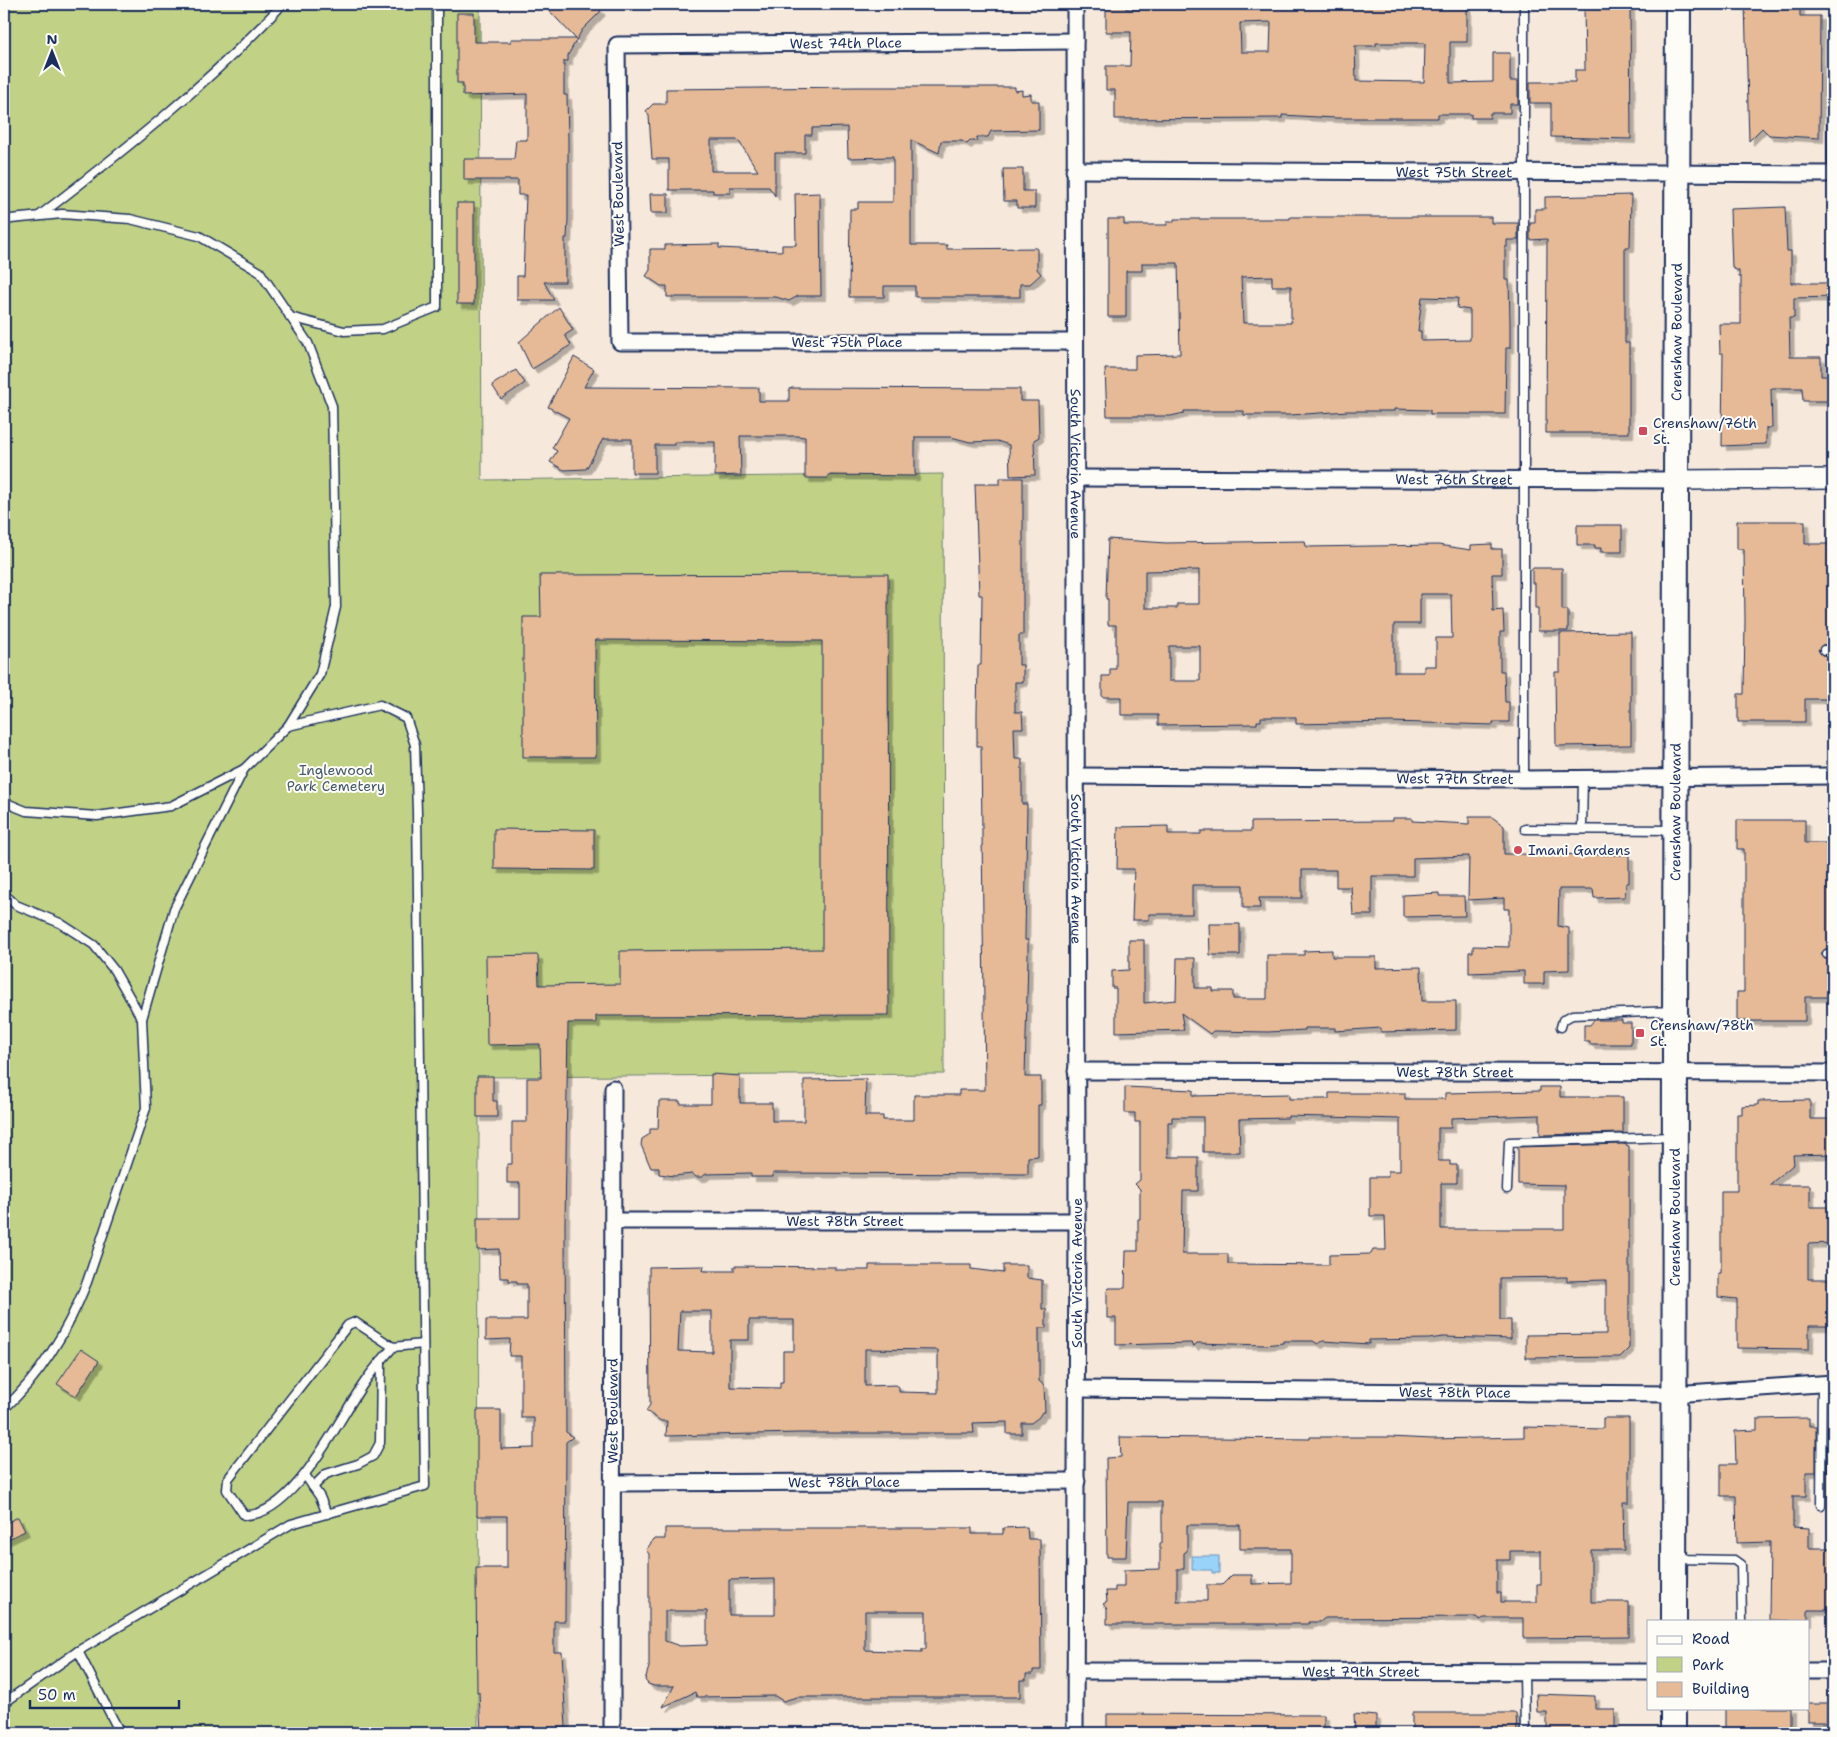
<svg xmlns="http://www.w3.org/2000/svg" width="1837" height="1737" font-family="'Shantell Sans',sans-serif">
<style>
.green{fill:#c1d287;stroke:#6e8072}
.water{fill:#9ad3fa;stroke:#6791bc}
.building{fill:#e6ba96;stroke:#1b2f5e;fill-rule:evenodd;filter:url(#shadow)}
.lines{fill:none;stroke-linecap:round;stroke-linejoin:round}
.service-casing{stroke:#1b2f5e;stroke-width:11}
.minor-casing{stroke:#1b2f5e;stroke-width:19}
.tertiary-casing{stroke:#1b2f5e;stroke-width:22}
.primary-casing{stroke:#1b2f5e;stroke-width:28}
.service{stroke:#fdfcf7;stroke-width:8}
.minor{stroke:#fdfcf7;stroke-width:15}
.tertiary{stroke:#fdfcf7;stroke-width:19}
.primary{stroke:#fdfcf7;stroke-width:24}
.poi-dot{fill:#d1495b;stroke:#fdfcf7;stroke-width:2}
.labels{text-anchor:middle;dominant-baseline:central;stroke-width:4;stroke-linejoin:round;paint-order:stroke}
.street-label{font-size:14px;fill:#1b2f5e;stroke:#fdfcf7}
.poi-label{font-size:14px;fill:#1b2f5e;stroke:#fdfcf7;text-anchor:start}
.park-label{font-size:14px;fill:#445868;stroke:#fdfcf7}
</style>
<defs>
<filter id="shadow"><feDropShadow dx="4.5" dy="4.5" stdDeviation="0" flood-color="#0004"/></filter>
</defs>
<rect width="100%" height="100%" fill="#f6e8da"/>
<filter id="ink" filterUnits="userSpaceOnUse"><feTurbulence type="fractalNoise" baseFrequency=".02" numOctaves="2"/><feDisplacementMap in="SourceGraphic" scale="10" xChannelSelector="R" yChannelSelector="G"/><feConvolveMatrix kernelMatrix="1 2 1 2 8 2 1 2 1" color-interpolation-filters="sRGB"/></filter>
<g filter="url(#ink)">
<polygon class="green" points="4,4 480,4 482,480 943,474 944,1074 479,1077 478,1733 4,1733"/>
<polygon class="water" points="1192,1556 1219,1556 1219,1573 1212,1573 1212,1570 1192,1570"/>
<g class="building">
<polygon points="543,4 593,4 601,11 582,30 568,55 568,61 564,61 564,95 567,95 568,141 568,220 567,238 565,238 565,282 544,282 554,300 517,300 517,276 523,276 526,195 518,195 518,180 464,180 464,159 514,159 516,140 527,140 527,94 463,96 463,83 457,83 457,13 474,13 474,42 511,42 511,39 576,39"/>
<path d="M1106,4h20v5h55v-5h286v38h-17v41l43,-1v-29h17v28h8v23h-8v9h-20v5h-19v-4h-33v4h-103l-53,-3v3l-167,1v-29h-9v-24h24l1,-34h-25zM1271,22l-1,30h-29l-1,-29zM1376,43h49l-1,39 -68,-1 -1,-35h21z"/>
<polygon points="1584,4 1630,4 1631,139 1551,137 1551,103 1530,103 1530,82 1575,82 1575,70 1585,70"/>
<polygon points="1745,4 1800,4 1800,16 1820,16 1819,138 1769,135 1762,128 1749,141"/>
<path d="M858,87h157v4l7,-1v5l9,-1v7h8v29l-48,1 -3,6h-11v4h-7l-3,3 -5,-3h-21l-2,12 -28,-13v105h36v4l90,-1v21l4,5 -11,10h-10v13h-105v-11h-31v11h-35l1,-88h8v-7h35v-45l-45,1 -1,-31 -35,1v7h-7v18h-30v43l-6,-9h-39v6h-17v-3h-44v-31h-17l-3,-43 -3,-5 7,-7h13v-15zM711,140h27l20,31h-47z"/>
<polygon points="1003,169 1023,169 1023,191 1035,191 1035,208 1017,208 1017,201 1004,201"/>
<polygon points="820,193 821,296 798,296 789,301 776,297 667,297 667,286 661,286 646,276 650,270 650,249 665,249 665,245 719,244 719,248 782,251 782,245 796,245 795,194"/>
<polygon points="650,194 668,194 668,213 651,213"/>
<polygon points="1631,195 1630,247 1625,247 1625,343 1629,343 1629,433 1546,433 1547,239 1530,240 1530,223 1535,223 1535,209 1545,209 1545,197"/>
<rect x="457" y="203" width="17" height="101"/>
<polygon points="1785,207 1787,251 1791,251 1791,283 1833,283 1833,297 1794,298 1794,318 1789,318 1790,357 1821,357 1821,376 1833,376 1833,401 1803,401 1802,388 1771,388 1772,428 1766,428 1766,444 1722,446 1723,353 1720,353 1719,324 1741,324 1741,277 1739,277 1739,271 1732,268 1730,209"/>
<path d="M1290,217h201v6h27v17h-11v7h-2v33h4l1,42v26h-4l-1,66h-75v-4l-36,-1v2h-46l-57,4h-47v-4h-60v2l-13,3h-64l-2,-47h30v-14l45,-1 -2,-91h-36v8h-16v46h-18v-98h16v6h43v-3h7v-3h116zM1272,276v10h19v37h-48l-2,-46zM1422,297l36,1 -1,10 13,2v30l-49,1v-10h-3z"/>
<polygon points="559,307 573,330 565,335 571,345 532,369 519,342"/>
<polygon points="574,357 594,369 584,387 759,388 759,401 789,401 789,389 792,388 1020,389 1020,401 1038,401 1039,437 1034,440 1035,475 1010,476 1009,445 997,441 970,442 951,437 915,437 915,476 828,475 828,478 805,478 805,437 797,436 740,436 741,475 715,476 715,442 674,442 674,445 655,445 655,473 632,473 632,439 603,439 586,469 564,470 550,462 557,451 552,448 569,418 548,407"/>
<polygon points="516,370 525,383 501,399 492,385"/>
<polygon points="1000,478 1023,478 1023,635 1019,635 1019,665 1023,665 1023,682 1015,682 1015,712 1022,712 1023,728 1014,728 1015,759 1022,759 1022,804 1027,804 1025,940 1028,940 1028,957 1025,1077 1041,1077 1041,1105 1038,1105 1038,1156 1028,1157 1028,1174 773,1173 773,1177 751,1177 751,1173 706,1174 702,1177 696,1177 692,1174 674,1176 659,1174 659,1168 651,1168 641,1145 642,1139 650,1134 650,1129 658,1129 659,1101 680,1101 680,1104 711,1104 711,1074 740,1076 740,1103 772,1103 772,1121 804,1121 804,1080 866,1079 865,1116 883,1116 883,1120 914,1120 914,1095 959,1095 959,1090 985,1090 981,746 977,746 977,713 978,665 981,665 982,595 979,595 975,484 1000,484"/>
<polygon points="1737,521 1805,521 1805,544 1833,544 1833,644 1822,645 1818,650 1822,655 1833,656 1833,699 1805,699 1805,722 1738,722 1738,694 1744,694 1745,619 1744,549 1737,549"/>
<polygon points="1577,525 1622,525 1622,552 1601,552 1601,548 1595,548 1595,545 1577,545"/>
<path d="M1108,539l58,4 139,-2 1,6 132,-2 33,5v-5l21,-1v5h10v25h-10l1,37 10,-1 1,22h-4v39h4l1,31h4v20h-16v3l-102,-3 -95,2v-7h-35v4h-4v3l-99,1v-10h-37v-18h-19v-21h8v-7h6v-44h-8v-26h-2zM1199,570v34h-22v4h-32v-37zM1420,594h31l1,44h-16v28h-12v6h-30v-48h26zM1169,646h31v35h-31z"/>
<polygon points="1532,568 1562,568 1562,610 1568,610 1568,631 1538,631 1538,608 1535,608 1535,583 1532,583"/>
<polygon points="888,574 889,1015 596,1016 596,1023 568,1023 565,1224 566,1432 573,1437 566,1442 565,1621 554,1621 554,1652 562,1652 566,1728 507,1727 507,1733 481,1733 479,1692 477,1692 476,1568 507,1568 507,1516 477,1516 477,1410 501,1410 501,1449 534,1448 534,1418 521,1418 521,1356 509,1356 510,1339 486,1340 486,1320 527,1320 527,1284 517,1284 517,1281 509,1281 509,1278 500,1278 499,1249 477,1250 477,1218 520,1218 520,1183 507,1183 507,1164 512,1164 512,1122 527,1122 527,1078 541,1078 540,1044 487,1045 486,956 538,955 539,985 620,984 620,951 822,949 822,641 595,640 596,757 523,757 523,617 541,617 540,575"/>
<polygon points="1631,632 1631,745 1556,746 1555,672 1560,672 1560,633"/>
<polygon points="1469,817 1492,817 1504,826 1504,854 1629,855 1629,883 1626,883 1625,897 1594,898 1593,889 1559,889 1558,926 1569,928 1569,970 1544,971 1544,984 1524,984 1524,971 1469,973 1469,952 1473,952 1473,946 1509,947 1509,909 1504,909 1504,898 1468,900 1469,856 1413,858 1413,876 1372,876 1372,915 1353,915 1351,887 1336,887 1336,870 1302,870 1302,898 1259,898 1260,908 1243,908 1243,885 1192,885 1192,914 1149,914 1149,920 1132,920 1134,869 1117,869 1118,827 1168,826 1168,834 1201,834 1201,831 1251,831 1251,822 1392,821 1392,818 1412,818 1412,821 1469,824"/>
<polygon points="1737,820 1805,820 1805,843 1833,843 1833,948 1825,949 1821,954 1825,959 1833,960 1833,997 1805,997 1805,1021 1737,1021 1737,992 1744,992 1744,849 1737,849"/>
<polygon points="494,829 594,830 594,870 494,869"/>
<polygon points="1439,893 1439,896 1464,896 1465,916 1403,917 1403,895"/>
<polygon points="1209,924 1240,924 1240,955 1210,955"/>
<polygon points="1129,940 1144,940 1144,1003 1176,1000 1177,958 1195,958 1195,988 1213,988 1213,991 1233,991 1233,999 1267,999 1267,955 1304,955 1304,951 1332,950 1332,957 1376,957 1376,968 1421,967 1422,1001 1456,1001 1456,1030 1381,1032 1381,1028 1335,1031 1335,1028 1305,1028 1305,1030 1268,1032 1213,1031 1210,1034 1181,1013 1184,1030 1116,1032 1116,988 1112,988 1112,971 1129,970"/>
<polygon points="1594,1020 1622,1020 1622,1023 1631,1023 1631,1044 1590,1044 1590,1041 1584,1041 1584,1025 1590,1025"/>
<polygon points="477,1076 493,1076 493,1101 497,1101 497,1117 477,1117"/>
<path d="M1125,1087l68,3v6l96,-2v5h40v-6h76v6h40v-6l95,-2v-4h20v10h63v36l-83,2v-20l-89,3v10h-13v33h12v4h7v18h-16v46h123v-44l-46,-1v-37l105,-3 6,2v202l-9,9 -94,1v-23l80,-1v-54l-39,1v-4l-67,1v42h11v19l-68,-2 -14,2 -60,1v4l-46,-3 -5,3 -5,-3h-30v2l-18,2 -68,-2 -3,3 -3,-3 -75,2v-27h-9v-27l2,-3h16l1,-37h12v-32h2v-30l-5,-5 5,-4v-58h-5v-9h-10zM1288,1116l112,3v52h-12v6h-18v39h15l1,34h-13l-2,4 -42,1v10l-101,-1v-10h-46l1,-63h15v-34h-30v-35h4v-5h31v35h37l-1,-33 49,-1z"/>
<polygon points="1810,1100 1810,1119 1833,1119 1833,1154 1793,1155 1794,1164 1769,1185 1810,1185 1810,1207 1833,1207 1833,1243 1808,1244 1808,1279 1833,1279 1833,1326 1809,1326 1809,1349 1737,1348 1737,1299 1718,1297 1718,1273 1721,1273 1721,1191 1737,1191 1737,1114 1742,1114 1742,1106 1758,1105 1758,1101"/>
<path d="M869,1265h102v4l32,4v-8h24v13l15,2v29h4v19h-7v53l5,4 1,27h-3l-3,5 -8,6h-9v11h-15v-12l-34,1 1,10h-175l-133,3 1,-15h-6l-15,-10 4,-6 -1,-138 55,-1 -1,5h31v-5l101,1v3h34zM680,1311h32v41l-34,-1zM749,1320h45v31h-11v31h-3v6l-50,-1v-47h19zM865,1349l73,1v43l-39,-1v-5l-3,-2 -31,1z"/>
<polygon points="81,1349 99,1361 76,1396 57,1384"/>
<path d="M1603,1418h26v84h-6l1,48h-33v52h38v35l-106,1v-20h-39l-4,2 -4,-3 -151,1 -5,4h-12l1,2h-202v-15l-4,-5 4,-2 -1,-11h9v-4h9v-17l36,-1v-26h2v-41h-34l-2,55h-19l-1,-99 15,-1 -1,-20 190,2v-2h79l43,2 92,-2v-10l79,2zM1187,1525h53v24h51v34l-39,1v-9h-20l-10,10h-15v16h-30v-32h7v-16l3,-2zM1510,1551h31v33h-4v18h-36v-9h-4v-33h13z"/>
<polygon points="1809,1418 1809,1426 1816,1426 1816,1472 1806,1472 1806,1496 1793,1496 1793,1527 1809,1528 1809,1548 1833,1548 1833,1610 1808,1610 1808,1621 1769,1620 1770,1542 1737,1543 1736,1496 1721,1496 1721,1464 1736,1464 1735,1431 1757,1430 1757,1419"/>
<rect x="1827" y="1426" width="6" height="46"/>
<polygon points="18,1517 25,1531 4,1541 4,1524"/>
<path d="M1027,1527l1,12h12l1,131h-8v4h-7v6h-6v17h-223l-14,4 -8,-5 -78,1 -2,-5 -32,15 11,-21h-20l-6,-2 -3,-4 4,-13v-113l-3,-4 8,-11h11v-11h307v6h31v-6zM775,1579v36h-46v-35zM665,1611h42v34l-27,1 -15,-5zM865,1611h61v38h-4v3l-57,-2z"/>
<polygon points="1536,1694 1595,1696 1595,1709 1615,1709 1615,1730 1547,1731 1547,1712 1537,1712"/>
<rect x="1808" y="1703" width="19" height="19"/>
<rect x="1725" y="1708" width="65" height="23"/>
<polygon points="1412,1713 1516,1713 1517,1733 1412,1733"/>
<polygon points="1107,1714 1324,1715 1324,1733 1107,1733"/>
<polygon points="1354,1714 1376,1716 1376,1733 1355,1733"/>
</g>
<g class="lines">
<g class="service-casing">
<g id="service">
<polyline points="1832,4 1832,174"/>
<path d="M39,216c83,-64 167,-130 239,-207l2,-5"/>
<polyline points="4,222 11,219 62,214 130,219 199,236 260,272 308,343 332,406 336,607 320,674 288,726"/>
<polyline points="290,317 344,331 383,329 437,307 437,4"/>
<polyline points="1824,650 1833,650"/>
<polyline points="1524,779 1524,4"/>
<polyline points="4,802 26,811 97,816 171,806 244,769"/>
<polyline points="1525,829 1673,830"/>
<polyline points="1582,829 1583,778"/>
<polyline points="4,894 16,905 60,923 94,945 114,970 142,1019"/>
<polyline points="1827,954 1833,954"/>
<polyline points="1561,1027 1563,1020 1572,1015 1673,1011"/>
<polyline points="1507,1189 1509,1142 1673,1137"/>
<path d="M393,1347c-10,12 -21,23 -29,36 -25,35 -71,135 -120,132l-17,-25 1,-11 120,-154 7,-3 38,25 30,-3"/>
<path d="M4,1409c38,-35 64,-79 83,-127l59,-174 -4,-89 32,-110 70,-140 44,-43 92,-21 26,13 9,27 2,67 8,674 -134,38 -213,127 -74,52"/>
<polyline points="305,1475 320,1497 327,1514"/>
<polyline points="313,1487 326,1474 358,1464 373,1456 380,1443 381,1361"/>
<polyline points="1821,1505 1822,1384"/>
<polyline points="1676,1559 1734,1560 1741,1565 1742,1621"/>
<polyline points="78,1651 120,1733"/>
<polyline points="1524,1673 1525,1733"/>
</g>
</g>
<g class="minor-casing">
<g id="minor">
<path id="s1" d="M1075,4l2,1217 -2,512"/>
<path id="s2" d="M1074,170l759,4"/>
<path id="s3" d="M1075,342h-455l-3,-297 458,-4"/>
<path id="s4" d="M1075,478l601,2"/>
<path id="s5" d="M1077,776l447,3 309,-3"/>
<path id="s6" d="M1076,1071l757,2"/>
<path id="s7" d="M614,1221h463"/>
<path id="s8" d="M1076,1389l597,5 160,-11"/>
<path id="s9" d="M612,1483l465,-2"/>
<path id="s10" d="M1075,1671l573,1"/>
<polyline points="1808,1671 1833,1671"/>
<path id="s11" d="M612,1733l1,-645"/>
</g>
</g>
<g class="tertiary-casing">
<polyline id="tertiary" points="1676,480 1833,479"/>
</g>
<g class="primary-casing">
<g id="primary">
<path id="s12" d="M1674,1621c1,-379 1,-759 2,-1138 0,-160 2,-319 2,-479"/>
<polyline points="1673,1733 1673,1708"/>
</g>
</g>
<use href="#service" class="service"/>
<use href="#minor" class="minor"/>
<use href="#tertiary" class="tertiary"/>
<use href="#primary" class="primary"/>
</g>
</g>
<g class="poi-dot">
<rect x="1638" y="426" width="10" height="10" rx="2.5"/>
<circle cx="1518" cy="850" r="5"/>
<rect x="1635" y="1028" width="10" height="10" rx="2.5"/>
</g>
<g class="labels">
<g class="street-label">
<text stroke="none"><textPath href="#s3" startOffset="981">West 74th Place</textPath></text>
<text stroke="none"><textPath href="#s2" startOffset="380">West 75th Street</textPath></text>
<text transform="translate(618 194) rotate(-91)">West Boulevard</text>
<text stroke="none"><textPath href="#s12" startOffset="1289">Crenshaw Boulevard</textPath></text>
<text x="847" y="342">West 75th Place</text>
<text stroke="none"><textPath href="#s1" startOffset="460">South Victoria Avenue</textPath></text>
<text stroke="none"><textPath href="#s4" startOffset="379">West 76th Street</textPath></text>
<text stroke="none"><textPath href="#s5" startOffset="378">West 77th Street</textPath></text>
<text stroke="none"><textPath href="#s12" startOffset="809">Crenshaw Boulevard</textPath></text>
<text stroke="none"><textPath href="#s1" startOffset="865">South Victoria Avenue</textPath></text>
<text stroke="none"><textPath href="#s6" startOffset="379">West 78th Street</textPath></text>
<text stroke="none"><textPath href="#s12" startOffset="404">Crenshaw Boulevard</textPath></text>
<text stroke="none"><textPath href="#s7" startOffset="231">West 78th Street</textPath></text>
<text transform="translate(1077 1273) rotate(-90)">South Victoria Avenue</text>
<text stroke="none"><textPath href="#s8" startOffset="379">West 78th Place</textPath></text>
<text stroke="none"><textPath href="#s11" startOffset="322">West Boulevard</textPath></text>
<text stroke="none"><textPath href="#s9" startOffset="232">West 78th Place</textPath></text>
<text stroke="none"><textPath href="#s10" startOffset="286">West 79th Street</textPath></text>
</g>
<g class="poi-label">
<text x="1653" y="423">Crenshaw/76th<tspan x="1653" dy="16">St.</tspan></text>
<text x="1528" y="850">Imani Gardens</text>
<text x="1650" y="1025">Crenshaw/78th<tspan x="1650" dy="16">St.</tspan></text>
</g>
<g class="park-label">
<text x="336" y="770">Inglewood<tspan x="336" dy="16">Park Cemetery</tspan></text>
</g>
</g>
<rect width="1837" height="1737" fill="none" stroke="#fdfcf7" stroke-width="20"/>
<rect x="10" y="10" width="1817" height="1717" fill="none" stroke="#1b2f5e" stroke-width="2" filter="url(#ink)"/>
<rect x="1647" y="1620" width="162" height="90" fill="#fdfcf7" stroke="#a3aaba"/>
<rect x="1657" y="1636" width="25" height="8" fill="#fdfcf7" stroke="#a3aaba"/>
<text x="1692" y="1644" font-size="15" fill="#1b2f5e">Road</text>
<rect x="1657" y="1657" width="25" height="15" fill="#c1d287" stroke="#a3aaba"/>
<text x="1692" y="1670" font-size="15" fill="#1b2f5e">Park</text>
<rect x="1657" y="1682" width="25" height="15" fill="#e6ba96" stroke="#a3aaba"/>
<text x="1692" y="1694" font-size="15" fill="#1b2f5e">Building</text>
<g transform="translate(52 52)" stroke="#fdfcf7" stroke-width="4" paint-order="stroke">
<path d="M0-4L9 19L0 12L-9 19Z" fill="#1b2f5e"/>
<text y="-8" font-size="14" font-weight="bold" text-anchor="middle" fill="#1b2f5e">N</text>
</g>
<path d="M30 1700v8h149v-8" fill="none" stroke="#1b2f5e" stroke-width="2.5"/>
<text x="38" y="1700" font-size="15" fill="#1b2f5e" stroke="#fdfcf7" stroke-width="4" paint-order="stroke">50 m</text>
</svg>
